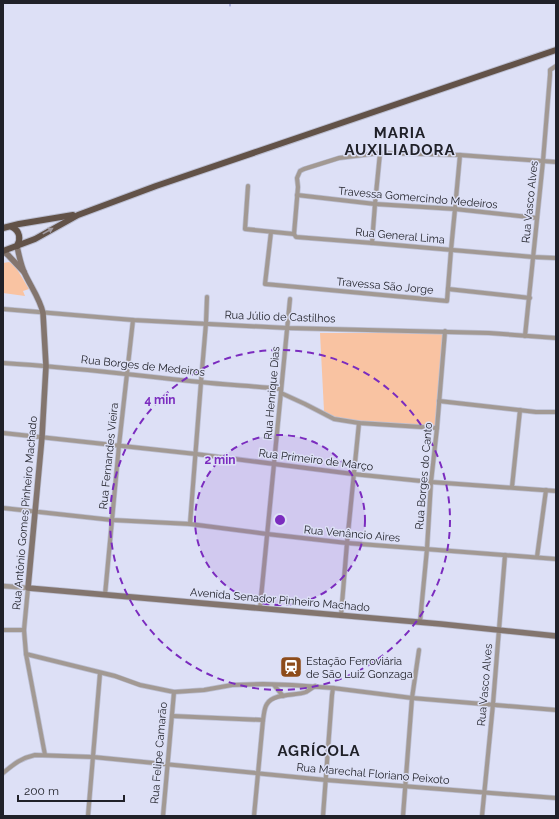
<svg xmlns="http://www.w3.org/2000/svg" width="559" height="819" font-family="Raleway,sans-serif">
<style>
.green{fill:#f9c3a2}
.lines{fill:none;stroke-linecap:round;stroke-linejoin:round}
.stream{stroke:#7d82c9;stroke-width:1}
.minor-casing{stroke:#bbbed1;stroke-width:5.5}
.tertiary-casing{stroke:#bbbed1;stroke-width:6}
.secondary-casing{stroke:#bbbed1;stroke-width:7}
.trunk-casing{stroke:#bbbed1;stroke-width:8}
.minor{stroke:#a29993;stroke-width:4}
.tertiary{stroke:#a29993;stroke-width:4.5}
.secondary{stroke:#83756e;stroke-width:5.5}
.trunk{stroke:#625248;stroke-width:6}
.oneway{fill:#a0999f}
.ring{fill:none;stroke:#7b2cbf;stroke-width:2;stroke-dasharray:7 5}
.labels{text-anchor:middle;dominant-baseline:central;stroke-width:3;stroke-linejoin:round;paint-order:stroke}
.street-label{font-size:11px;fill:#202129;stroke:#dde0f6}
.poi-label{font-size:11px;fill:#202129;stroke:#dde0f6;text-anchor:start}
.district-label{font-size:15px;font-weight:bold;letter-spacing:1px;fill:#202129;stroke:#dde0f6}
.centre{fill:#7b2cbf;stroke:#dde0f6;stroke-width:2}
.ring-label{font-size:12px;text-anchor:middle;font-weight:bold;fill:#7b2cbf;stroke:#dde0f6;stroke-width:3;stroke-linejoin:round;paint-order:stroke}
</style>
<rect width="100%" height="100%" fill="#dde0f6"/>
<g class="green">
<polygon points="9,262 15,266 29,289 23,291 25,296 3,293 3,263"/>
<polygon points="320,333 443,333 436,428 359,423 334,418 324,411"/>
</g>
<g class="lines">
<polyline class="stream" points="230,3 230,6"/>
<g class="minor-casing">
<g id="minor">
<polyline points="248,186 245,229 294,234 296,237 372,243 533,257 556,258"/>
<polyline points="297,195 375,204 455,209 537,218"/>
<polyline points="271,232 265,284 447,301 451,250 455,209 460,155"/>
<polyline points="294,234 298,187 297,178 300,171 304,169 339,158 380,153 460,155 556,162"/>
<polyline points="372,243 375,204 380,153"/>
<polyline points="448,289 530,298"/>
<polyline points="3,309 133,320 287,328 489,333 556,338"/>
<polyline points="525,336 543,161 550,75 550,70 556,66"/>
<path d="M3,363c66,4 131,12 197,19 27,3 54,4 81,7"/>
<polyline points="281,393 305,404 334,419 359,423 437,428"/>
<polyline points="439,401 536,412 556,412"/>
<polyline points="3,433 196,454 353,474 431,482 556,491"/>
<polyline points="512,487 520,410"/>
<polyline points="3,508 112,520 190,524 267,534 347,543 556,559"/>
<polyline points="190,524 201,382 206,323 207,297"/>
<polyline points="537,557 546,490"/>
<polyline points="28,588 24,630 26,654 45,755"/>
<polyline points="105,595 119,445 133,320"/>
<polyline points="260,608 290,299"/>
<polyline points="341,616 347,543 359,423"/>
<polyline points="420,622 427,549 431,482 437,428 445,331"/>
<polyline points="3,630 24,630"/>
<polyline points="26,654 115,676 140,685 174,692 204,690 232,685 263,684 292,685 333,688 412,698 556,710"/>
<polyline points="274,685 283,696"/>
<polyline points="172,716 263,720"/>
<path d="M3,773c11,-9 18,-15 32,-18l58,2 233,23 230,18"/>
<polyline points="88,816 100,673"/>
<polyline points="163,816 174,692"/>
<path d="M254,816l9,-96c1,-5 1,-12 4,-16 6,-11 29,-8 39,-12 3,-2 6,-4 9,-6"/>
<polyline points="323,816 332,695 333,688"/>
<polyline points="403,816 412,698 419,650"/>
<polyline points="482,816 493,704 505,555"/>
</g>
</g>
<g class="tertiary-casing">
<polyline id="tertiary" points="3,586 28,588"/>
</g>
<g class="secondary-casing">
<g id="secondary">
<path d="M17,246c2,10 4,20 8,28 6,13 15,25 18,39l3,53 -4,71 -14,151 413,36 115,12"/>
<polyline points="3,251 8,255 24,272"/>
</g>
</g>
<g class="trunk-casing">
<g id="trunk">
<path d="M12,227c8,4 9,12 5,19"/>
<polyline points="3,228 19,224 73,215"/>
<polyline points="3,251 35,239 78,215 156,186 556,50"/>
</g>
</g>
<use href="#minor" class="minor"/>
<use href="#tertiary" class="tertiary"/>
<use href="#secondary" class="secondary"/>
<use href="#trunk" class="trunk"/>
</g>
<defs><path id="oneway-solid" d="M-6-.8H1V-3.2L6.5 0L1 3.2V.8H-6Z"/></defs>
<use class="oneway" href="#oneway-solid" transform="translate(48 231) rotate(-29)"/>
<circle cx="280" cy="520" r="85" fill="#7b2cbf" fill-opacity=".12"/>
<g class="ring">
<circle cx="280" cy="520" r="85"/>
<circle cx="280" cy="520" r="170"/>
</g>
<defs>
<g id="station-square" transform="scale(1.15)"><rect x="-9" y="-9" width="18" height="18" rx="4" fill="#8d4b1a" stroke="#dde0f6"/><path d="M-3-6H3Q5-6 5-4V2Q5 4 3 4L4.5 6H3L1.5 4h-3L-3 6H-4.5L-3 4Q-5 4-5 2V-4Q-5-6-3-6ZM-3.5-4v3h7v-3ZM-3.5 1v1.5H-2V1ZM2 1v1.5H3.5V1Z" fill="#fff"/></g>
</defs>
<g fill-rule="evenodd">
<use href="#station-square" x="291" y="667"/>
</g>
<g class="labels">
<g class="street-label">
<text transform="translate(418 198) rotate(5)">Travessa Gomercindo Medeiros</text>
<text transform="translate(530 202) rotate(-84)">Rua Vasco Alves</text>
<text transform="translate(400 236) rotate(5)">Rua General Lima</text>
<text transform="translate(385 286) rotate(5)">Travessa São Jorge</text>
<text transform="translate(280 317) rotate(2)">Rua Júlio de Castilhos</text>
<text transform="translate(143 366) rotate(6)">Rua Borges de Medeiros</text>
<text transform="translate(272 393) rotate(-85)">Rua Henrique Dias</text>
<text transform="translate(109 456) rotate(-84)">Rua Fernandes Vieira</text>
<text transform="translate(316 460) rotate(7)">Rua Primeiro de Março</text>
<text transform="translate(424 476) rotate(-85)">Rua Borges do Canto</text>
<text transform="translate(25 513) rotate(-85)">Rua Antônio Gomes Pinheiro Machado</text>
<text transform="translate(352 534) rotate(5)">Rua Venâncio Aires</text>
<text transform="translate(280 600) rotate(5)">Avenida Senador Pinheiro Machado</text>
<text transform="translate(485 685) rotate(-85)">Rua Vasco Alves</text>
<text transform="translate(159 753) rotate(-85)">Rua Felipe Camarão</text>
<text transform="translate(373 774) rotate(5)">Rua Marechal Floriano Peixoto</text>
</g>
<g class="poi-label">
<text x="306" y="661">Estação Ferroviária<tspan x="306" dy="13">de São Luiz Gonzaga</tspan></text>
</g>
<g class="district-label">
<text x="400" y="133">MARIA<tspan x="400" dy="17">AUXILIADORA</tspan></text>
<text x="319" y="751">AGRÍCOLA</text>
</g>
</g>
<circle cx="280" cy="520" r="6" class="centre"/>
<g class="ring-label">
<text x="160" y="404">4 min</text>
<text x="220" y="464">2 min</text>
</g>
<rect width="559" height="819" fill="none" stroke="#202129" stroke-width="8"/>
<path d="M18 795v6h106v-6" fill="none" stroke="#202129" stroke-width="2"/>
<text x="24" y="795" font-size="12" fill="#202129" stroke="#dde0f6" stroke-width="3" paint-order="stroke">200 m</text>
</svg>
